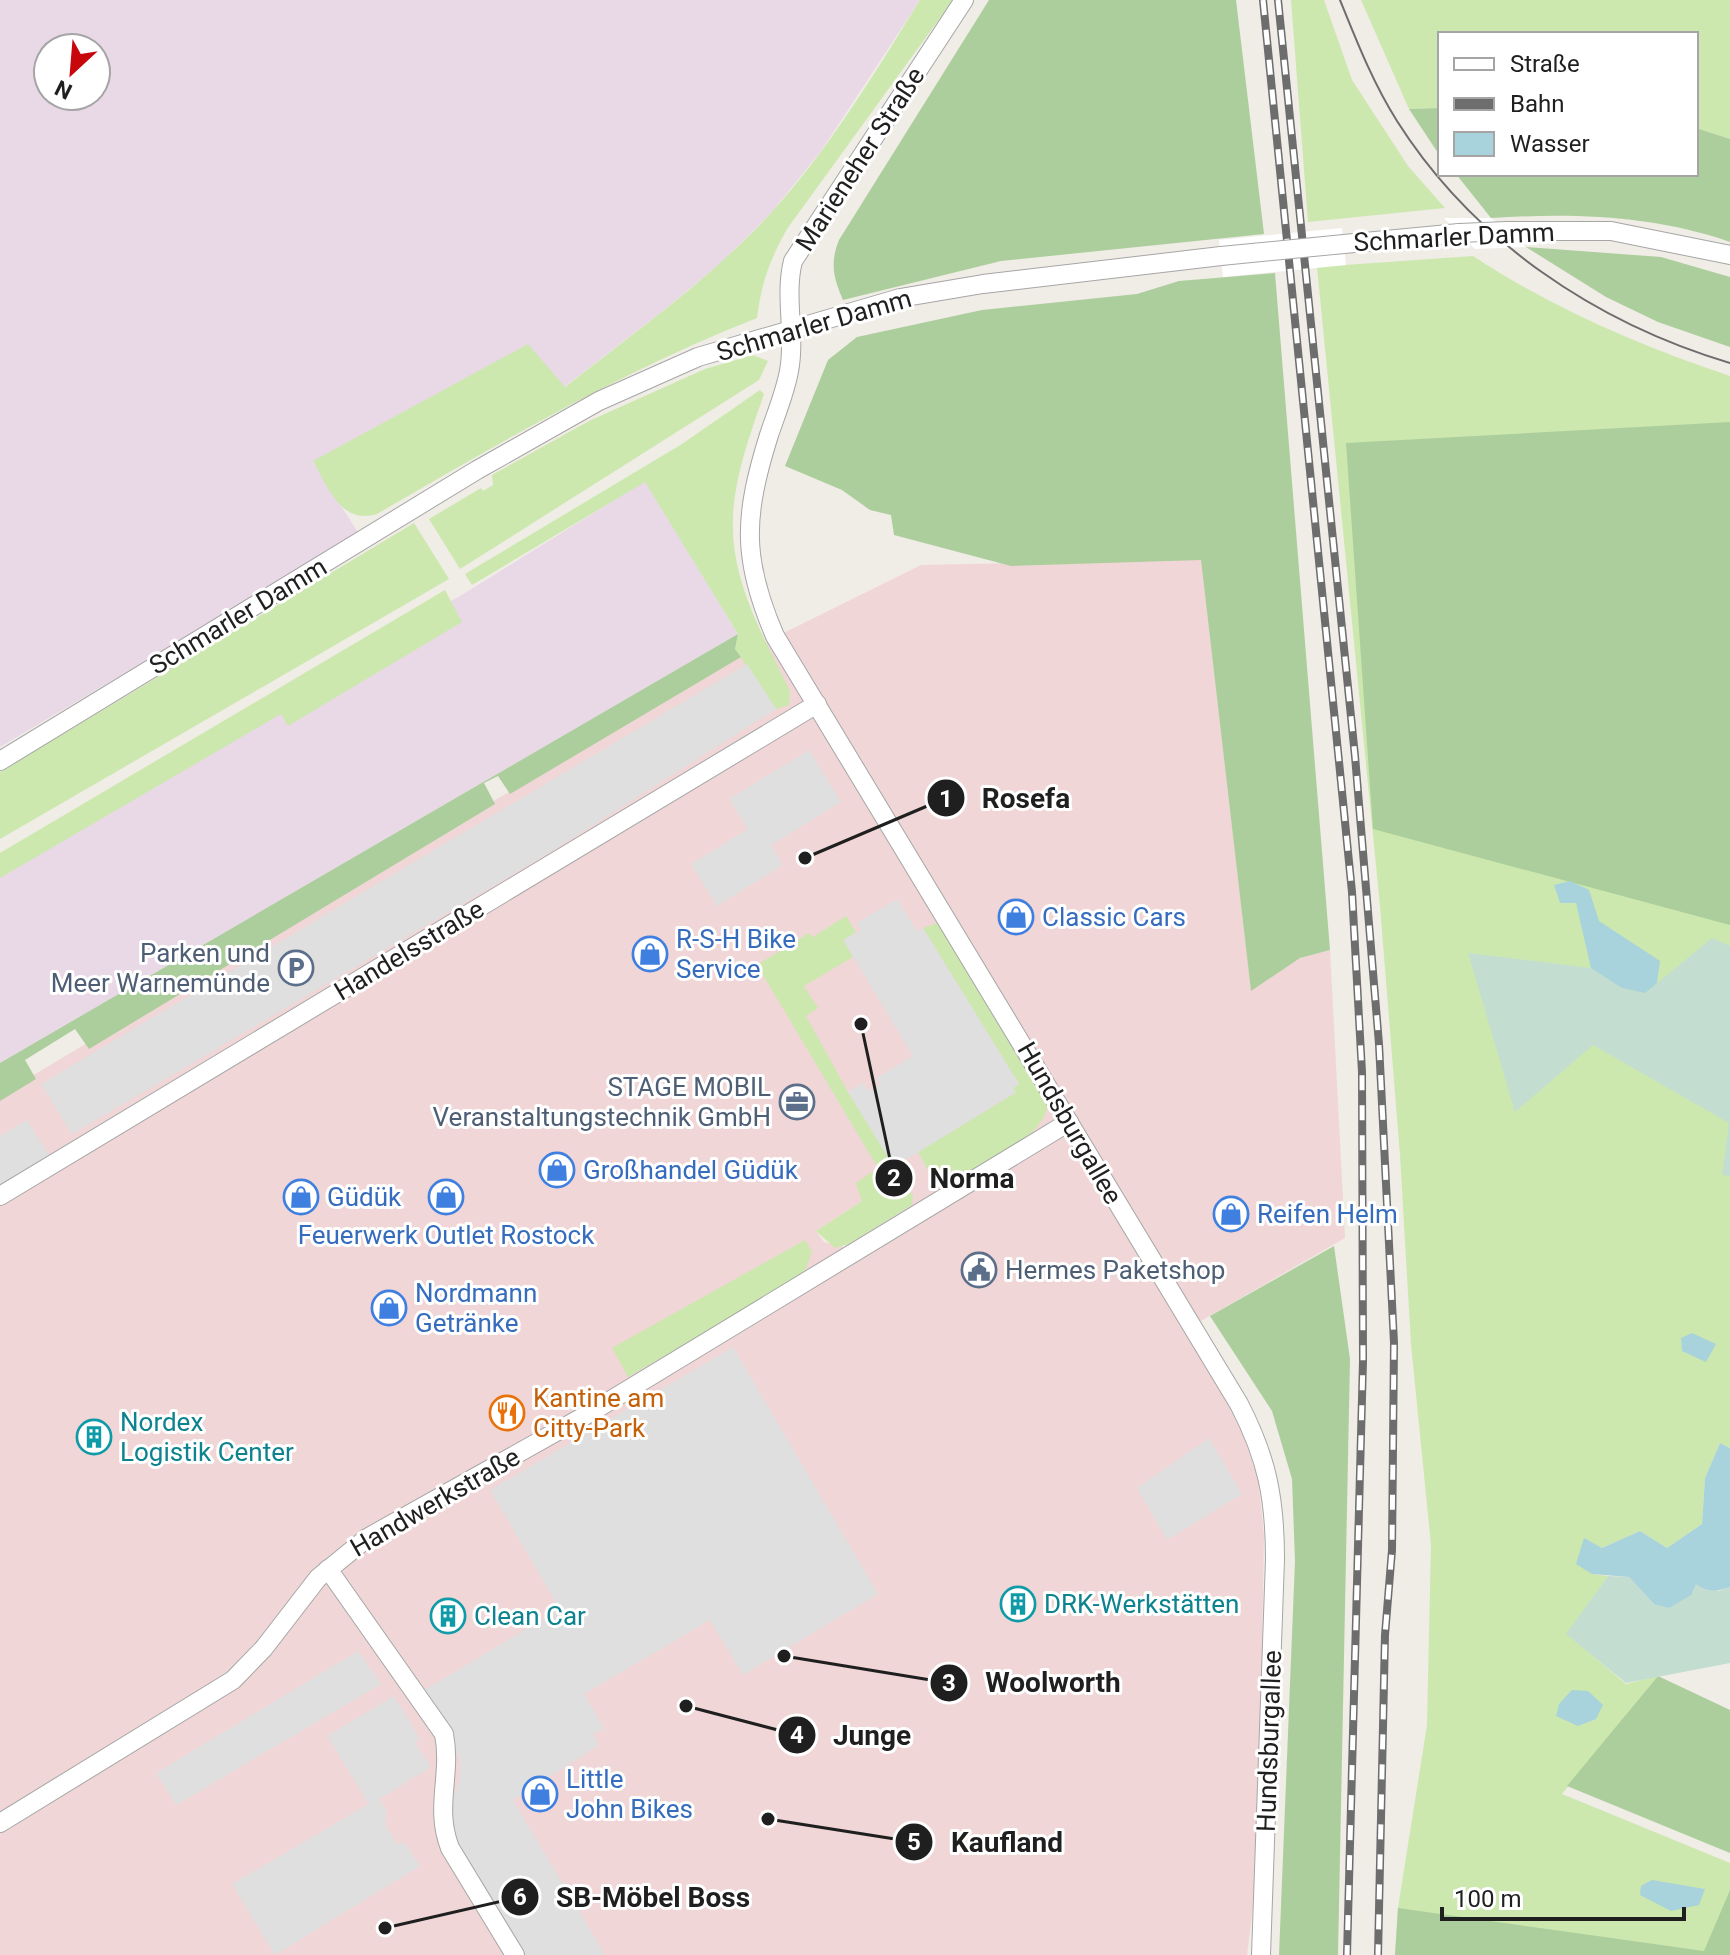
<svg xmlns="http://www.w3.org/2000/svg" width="1730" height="1955" font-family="Roboto,sans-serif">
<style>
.commercial{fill:#f0d6d6;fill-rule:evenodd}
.industrial{fill:#e9d8e6;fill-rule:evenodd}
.grass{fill:#cce8ae}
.forest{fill:#acce9c}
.wetland{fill:#c4ddd1}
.parking{fill:#dfdfdf}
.water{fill:#a8d2dc}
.pier{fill:#fff}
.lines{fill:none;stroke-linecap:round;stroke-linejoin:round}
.minor-casing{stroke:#a6a6a6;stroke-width:20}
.minor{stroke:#fff;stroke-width:18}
.tram{stroke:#6d6d6d;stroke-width:2}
.rail-casing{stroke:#6d6d6d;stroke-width:8}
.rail{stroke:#fff;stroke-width:5;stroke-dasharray:15;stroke-linecap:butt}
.minor-bridge-casing{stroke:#a6a6a6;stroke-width:20;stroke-linecap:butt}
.minor-bridge{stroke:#fff;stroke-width:18}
.labels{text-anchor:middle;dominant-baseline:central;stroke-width:6;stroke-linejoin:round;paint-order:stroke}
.street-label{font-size:26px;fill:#1f1f1f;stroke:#fff}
.shop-label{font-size:26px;fill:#366cbe;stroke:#fff;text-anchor:start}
.service-label{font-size:26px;fill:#4e5e75;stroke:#fff;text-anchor:end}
.food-label{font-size:26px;fill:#c56008;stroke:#fff;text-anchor:start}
.culture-label{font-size:26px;fill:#0d838f;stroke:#fff;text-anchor:start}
.leader{fill:none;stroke:#1f1f1f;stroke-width:3}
.callout-dot{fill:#1f1f1f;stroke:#fff;stroke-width:3}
.mark-label{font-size:24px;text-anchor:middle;font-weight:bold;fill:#fff}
.callout-label{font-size:28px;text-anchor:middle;font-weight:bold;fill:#1f1f1f;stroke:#fff;stroke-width:6;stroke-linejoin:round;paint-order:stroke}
</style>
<rect width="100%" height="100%" fill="#f0ece6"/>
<path class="commercial" d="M1201,559l50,431 49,-32 30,-8 15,288 -158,91 49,85 22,64 6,58 -6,330 -11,89h-1247v-860l737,-439 184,-91zM862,1201l50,4 -68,42 -20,-5 -8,-11z"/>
<g class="industrial">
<path d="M0,0h920l-99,151 -50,62 -48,48 -64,53 -95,73 -251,75 46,72 -359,213zM48,48h48v48h-48z"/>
<polygon points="645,481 738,634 0,1063 0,864 265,706 465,593"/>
</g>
<g class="grass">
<path d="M920,0h33l-166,229c-17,30 -26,55 -30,89 -133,52 -256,124 -380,196 -36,11 -49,-27 -64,-53l215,-117 37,43c70,-55 144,-107 205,-173 58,-63 105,-141 150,-214z"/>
<polygon points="1291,0 1324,0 1352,80 1408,166 1445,208 1308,222"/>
<polygon points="1361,0 1730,0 1730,139 1696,128 1696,34 1440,34 1440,108 1409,109"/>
<path d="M1473,256c79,52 167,90 257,120v1072l-10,-5 -15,35 -3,46 -35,24 -27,-17 -38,17 -18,-9 8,35 16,2 -41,58 59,50 32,-8 -96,118 168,69v92h-335l3,-47 29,-183 4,-180 -20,-201 -11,-189 -20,-249 -63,-639z"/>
<polygon points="753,355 768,361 759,380 460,569 429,519 481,488 483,491 493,485 492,475 589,421 705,369"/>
<path d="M760,390l4,4c-14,41 -33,91 -31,136 1,57 33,111 57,161l-1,14 -13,4 -41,-60 3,-15 -93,-152 -173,103 -7,-11 217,-130z"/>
<polygon points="414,523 449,579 0,839 0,772"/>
<polygon points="445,590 462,622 288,726 281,714 0,878 0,853"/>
<polygon points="846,916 856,932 844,940 853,957 804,986 818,1008 806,1016 848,1092 913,1196 912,1205 849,1244 835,1248 816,1231 862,1201 856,1183 878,1168 757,965 809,933 813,937"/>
<path d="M940,922l108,178c2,36 -68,66 -97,84l-18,-5 -15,-27 97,-59 -2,-5 6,-4 -96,-156z"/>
<polygon points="805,1240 812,1252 805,1271 796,1279 628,1377 612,1348"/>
</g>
<g class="forest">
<path d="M989,0h247l28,234 -263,27 -158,39c-10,-23 -13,-37 -4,-60z"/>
<polygon points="1440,108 1440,156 1409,109"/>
<path d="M1696,128l34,11v103c-77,-27 -159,-29 -239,-24l-35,-44h240z"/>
<polygon points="1526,247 1661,257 1730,277 1730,347 1658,322 1606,297"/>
<polygon points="1275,273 1330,950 1300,958 1251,991 1201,560 1011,566 894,535 891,515 870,510 842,490 785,466 828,360 857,337 982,310 1137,294 1179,281"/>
<polygon points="1730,422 1730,925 1373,829 1346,443"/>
<polygon points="738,634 735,649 741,657 510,794 498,776 484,783 495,804 89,1049 75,1029 25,1060 36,1079 0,1101 0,1063"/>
<polygon points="1334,1246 1350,1359 1338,1955 1279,1955 1295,1561 1292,1479 1272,1411 1210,1316"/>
<polygon points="1658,1676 1730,1710 1730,1853 1567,1786"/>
<polygon points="1730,1890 1730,1955 1395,1955 1398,1908 1704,1951"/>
</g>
<g class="wetland">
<polygon points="1712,938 1730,946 1730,1176 1722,1175 1729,1123 1593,1045 1515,1112 1468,953 1591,968 1622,988 1645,993"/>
<polygon points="1608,1576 1629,1577 1654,1604 1696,1583 1719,1591 1730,1587 1730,1663 1626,1683 1566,1634"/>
</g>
<g class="parking">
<polygon points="747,664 776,709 552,851 72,1134 41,1084"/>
<polygon points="809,750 841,802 771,845 783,865 717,906 691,864 748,829 729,799"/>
<polygon points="897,899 917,931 923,928 1019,1084 1013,1088 1016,1092 894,1167 848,1092 863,1083 869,1091 880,1085 876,1078 913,1056 843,940 861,930 857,923"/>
<polygon points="27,1120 53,1162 0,1194 0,1136"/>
<polygon points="733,1347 878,1594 743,1675 710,1620 584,1694 610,1739 603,1729 593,1734 599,1745 513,1800 605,1955 526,1955 458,1843 452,1826 451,1806 460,1776 460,1762 449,1731 424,1690 560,1609 490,1490"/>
<polygon points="1209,1438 1242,1494 1167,1540 1137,1488"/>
<polygon points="358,1651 381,1684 176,1805 156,1773"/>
<polygon points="394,1696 420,1739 415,1743 431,1767 379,1799 387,1810 385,1824 398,1845 404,1842 420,1866 275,1955 232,1884 369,1804 327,1736"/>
</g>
<g class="water">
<polygon points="1570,881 1589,890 1599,921 1660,961 1657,983 1645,993 1622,988 1591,968 1576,903 1560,903 1554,885"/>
<polygon points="1692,1333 1716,1344 1706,1362 1682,1351 1681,1338"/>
<path d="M1720,1443l10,5v139c-13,5 -23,5 -34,-3l-5,11 -22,13 -15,-4 -25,-27 -37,-3 -16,-10 8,-26 18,10 38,-17 27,17 35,-24 3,-46z"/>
<polygon points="1572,1690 1588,1691 1603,1705 1596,1719 1578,1726 1556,1716 1559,1704"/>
<polygon points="1652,1880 1705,1889 1699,1905 1671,1911 1640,1895 1641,1886"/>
</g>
<g class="pier">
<polygon points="1444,218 1491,218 1526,247 1475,249"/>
<polygon points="1342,228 1346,265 1223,277 1219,240"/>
</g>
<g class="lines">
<g class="minor-casing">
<g id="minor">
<path d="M964,0l-171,261c-9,35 3,74 -4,110 -4,22 -13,43 -20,64 -25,80 -28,123 6,201l464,768c28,54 36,94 36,155l-14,396"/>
<polyline points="1507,231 1611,231 1730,255"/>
<polyline points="1344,244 1459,233"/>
<polyline points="0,761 477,470 599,401 698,357 900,298 983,284 1221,256"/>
<polyline points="0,1196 817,704"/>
<path d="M328,1569l116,165c8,42 -10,73 6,114l65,107"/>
<polyline points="0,1823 233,1680 264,1648 318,1578 367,1538 588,1414 1069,1122"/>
</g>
</g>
<use href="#minor" class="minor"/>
<path class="tram" d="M1340,0c17,42 33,83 57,121 76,120 199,202 333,242"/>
<g class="rail-casing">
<g id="rail">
<polyline points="1263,0 1352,892 1362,1072 1363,1361 1347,1955"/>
<polyline points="1278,0 1355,756 1379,1044 1394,1343 1392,1550 1385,1635 1378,1955"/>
</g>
</g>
<use href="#rail" class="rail"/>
<g class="minor-bridge-casing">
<g id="minor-bridge">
<polyline points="1459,233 1507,231"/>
<polyline points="1221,256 1344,244"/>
</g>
</g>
<use href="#minor-bridge" class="minor-bridge"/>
</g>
<defs>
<g id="shop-ring" transform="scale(1.8)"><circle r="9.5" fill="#fff" stroke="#3f7fe0" stroke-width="1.5"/><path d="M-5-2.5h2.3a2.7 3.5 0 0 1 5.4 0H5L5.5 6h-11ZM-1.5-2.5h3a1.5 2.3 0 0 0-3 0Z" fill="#3f7fe0"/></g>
<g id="parking-ring" transform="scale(1.8)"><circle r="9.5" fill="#fff" stroke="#5c6f8a" stroke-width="1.5"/><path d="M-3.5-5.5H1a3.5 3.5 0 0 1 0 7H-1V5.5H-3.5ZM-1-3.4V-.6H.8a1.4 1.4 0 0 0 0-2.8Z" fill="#5c6f8a"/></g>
<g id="office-ring" transform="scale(1.8)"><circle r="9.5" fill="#fff" stroke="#5c6f8a" stroke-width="1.5"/><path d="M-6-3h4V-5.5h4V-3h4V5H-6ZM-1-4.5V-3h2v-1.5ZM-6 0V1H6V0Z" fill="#5c6f8a"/></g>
<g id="civic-ring" transform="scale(1.8)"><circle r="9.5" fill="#fff" stroke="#5c6f8a" stroke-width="1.5"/><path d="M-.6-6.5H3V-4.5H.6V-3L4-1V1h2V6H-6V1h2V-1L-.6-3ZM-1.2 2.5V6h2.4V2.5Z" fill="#5c6f8a"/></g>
<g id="restaurant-ring" transform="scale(1.8)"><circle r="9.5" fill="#fff" stroke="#e8710a" stroke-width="1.5"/><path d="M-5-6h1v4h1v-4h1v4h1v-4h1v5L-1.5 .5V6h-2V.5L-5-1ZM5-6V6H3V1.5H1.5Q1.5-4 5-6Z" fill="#e8710a"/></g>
<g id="building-ring" transform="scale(1.8)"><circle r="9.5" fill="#fff" stroke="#0f9aa8" stroke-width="1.5"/><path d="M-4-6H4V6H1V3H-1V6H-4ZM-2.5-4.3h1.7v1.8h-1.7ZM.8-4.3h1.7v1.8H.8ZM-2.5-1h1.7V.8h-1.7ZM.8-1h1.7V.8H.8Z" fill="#0f9aa8"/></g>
</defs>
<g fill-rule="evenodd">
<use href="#shop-ring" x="1016" y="917"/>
<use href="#shop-ring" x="650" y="954"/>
<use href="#parking-ring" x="296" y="968"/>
<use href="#office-ring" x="797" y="1102"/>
<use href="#shop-ring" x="557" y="1170"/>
<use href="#shop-ring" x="301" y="1197"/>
<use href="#shop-ring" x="446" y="1197"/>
<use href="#shop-ring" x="1231" y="1214"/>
<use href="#civic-ring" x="979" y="1270"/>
<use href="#shop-ring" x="389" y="1308"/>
<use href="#restaurant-ring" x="507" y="1413"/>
<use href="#building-ring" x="94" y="1437"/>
<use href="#building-ring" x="1018" y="1604"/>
<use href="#building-ring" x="448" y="1616"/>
<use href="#shop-ring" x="540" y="1794"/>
</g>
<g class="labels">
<g class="street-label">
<text transform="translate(860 159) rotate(-57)">Marieneher Straße</text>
<text transform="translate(1454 237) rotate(-3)">Schmarler Damm</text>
<text transform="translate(814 325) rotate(-16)">Schmarler Damm</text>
<text transform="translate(238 616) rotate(-31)">Schmarler Damm</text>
<text transform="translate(409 950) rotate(-31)">Handelsstraße</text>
<text transform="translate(1070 1123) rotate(60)">Hundsburgallee</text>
<text transform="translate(435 1502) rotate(-30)">Handwerkstraße</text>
<text transform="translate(1269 1741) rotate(-88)">Hundsburgallee</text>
</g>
<g class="shop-label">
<text x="1042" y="917">Classic Cars</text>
<text x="676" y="939">R-S-H Bike<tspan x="676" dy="30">Service</tspan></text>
<text x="583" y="1170">Großhandel Güdük</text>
<text x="327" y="1197">Güdük</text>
<text x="1257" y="1214">Reifen Helm</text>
<text x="446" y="1235" text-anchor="middle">Feuerwerk Outlet Rostock</text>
<text x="415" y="1293">Nordmann<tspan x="415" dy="30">Getränke</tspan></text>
<text x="566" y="1779">Little<tspan x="566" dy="30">John Bikes</tspan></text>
</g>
<g class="service-label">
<text x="270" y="953">Parken und<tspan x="270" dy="30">Meer Warnemünde</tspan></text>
<text x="771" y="1087">STAGE MOBIL<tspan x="771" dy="30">Veranstaltungstechnik GmbH</tspan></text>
<text x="1005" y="1270" text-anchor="start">Hermes Paketshop</text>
</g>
<g class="food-label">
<text x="533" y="1398">Kantine am<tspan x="533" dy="30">Citty-Park</tspan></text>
</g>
<g class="culture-label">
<text x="120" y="1422">Nordex<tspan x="120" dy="30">Logistik Center</tspan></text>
<text x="1044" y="1604">DRK-Werkstätten</text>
<text x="474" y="1616">Clean Car</text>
</g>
</g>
<path class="leader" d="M805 858L946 798M861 1024L894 1178M784 1656L949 1683M686 1706L797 1735M768 1819L914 1842M385 1928L520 1897"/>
<g class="callout-dot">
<circle cx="805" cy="858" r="8"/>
<circle cx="861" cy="1024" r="8"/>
<circle cx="784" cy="1656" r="8"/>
<circle cx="686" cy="1706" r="8"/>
<circle cx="768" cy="1819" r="8"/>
<circle cx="385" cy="1928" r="8"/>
<circle cx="946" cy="798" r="20"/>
<circle cx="894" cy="1178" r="20"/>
<circle cx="949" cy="1683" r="20"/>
<circle cx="797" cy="1735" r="20"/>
<circle cx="914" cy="1842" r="20"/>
<circle cx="520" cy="1897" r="20"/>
</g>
<g class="mark-label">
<text x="946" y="807">1</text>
<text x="894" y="1186">2</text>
<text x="949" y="1691">3</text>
<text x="797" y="1743">4</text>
<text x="914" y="1850">5</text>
<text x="520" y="1905">6</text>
</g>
<g class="callout-label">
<text x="1026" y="808">Rosefa</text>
<text x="972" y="1188">Norma</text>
<text x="1053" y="1692">Woolworth</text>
<text x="872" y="1745">Junge</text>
<text x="1007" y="1852">Kaufland</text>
<text x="653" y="1907">SB-Möbel Boss</text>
</g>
<rect x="1438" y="32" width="260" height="144" fill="#ffffff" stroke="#a5a5a5" stroke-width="2"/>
<rect x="1454" y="58" width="40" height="12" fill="#ffffff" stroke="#a5a5a5" stroke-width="2"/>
<text x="1510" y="72" font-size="24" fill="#1f1f1f">Straße</text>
<rect x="1454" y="98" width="40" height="12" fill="#6d6d6d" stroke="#a5a5a5" stroke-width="2"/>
<text x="1510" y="112" font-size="24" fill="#1f1f1f">Bahn</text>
<rect x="1454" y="132" width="40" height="24" fill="#a8d2dc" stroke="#a5a5a5" stroke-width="2"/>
<text x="1510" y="152" font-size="24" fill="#1f1f1f">Wasser</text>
<g transform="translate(72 72) rotate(206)"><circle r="38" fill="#ffffff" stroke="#a5a5a5" stroke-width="2"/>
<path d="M0-6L14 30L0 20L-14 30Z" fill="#c8070d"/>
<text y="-12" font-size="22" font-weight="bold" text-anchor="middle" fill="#1f1f1f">N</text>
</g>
<path d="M1442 1907v12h242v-12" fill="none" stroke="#1f1f1f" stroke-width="4"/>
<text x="1454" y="1907" font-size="24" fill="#1f1f1f" stroke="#ffffff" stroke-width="6" paint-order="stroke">100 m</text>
</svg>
